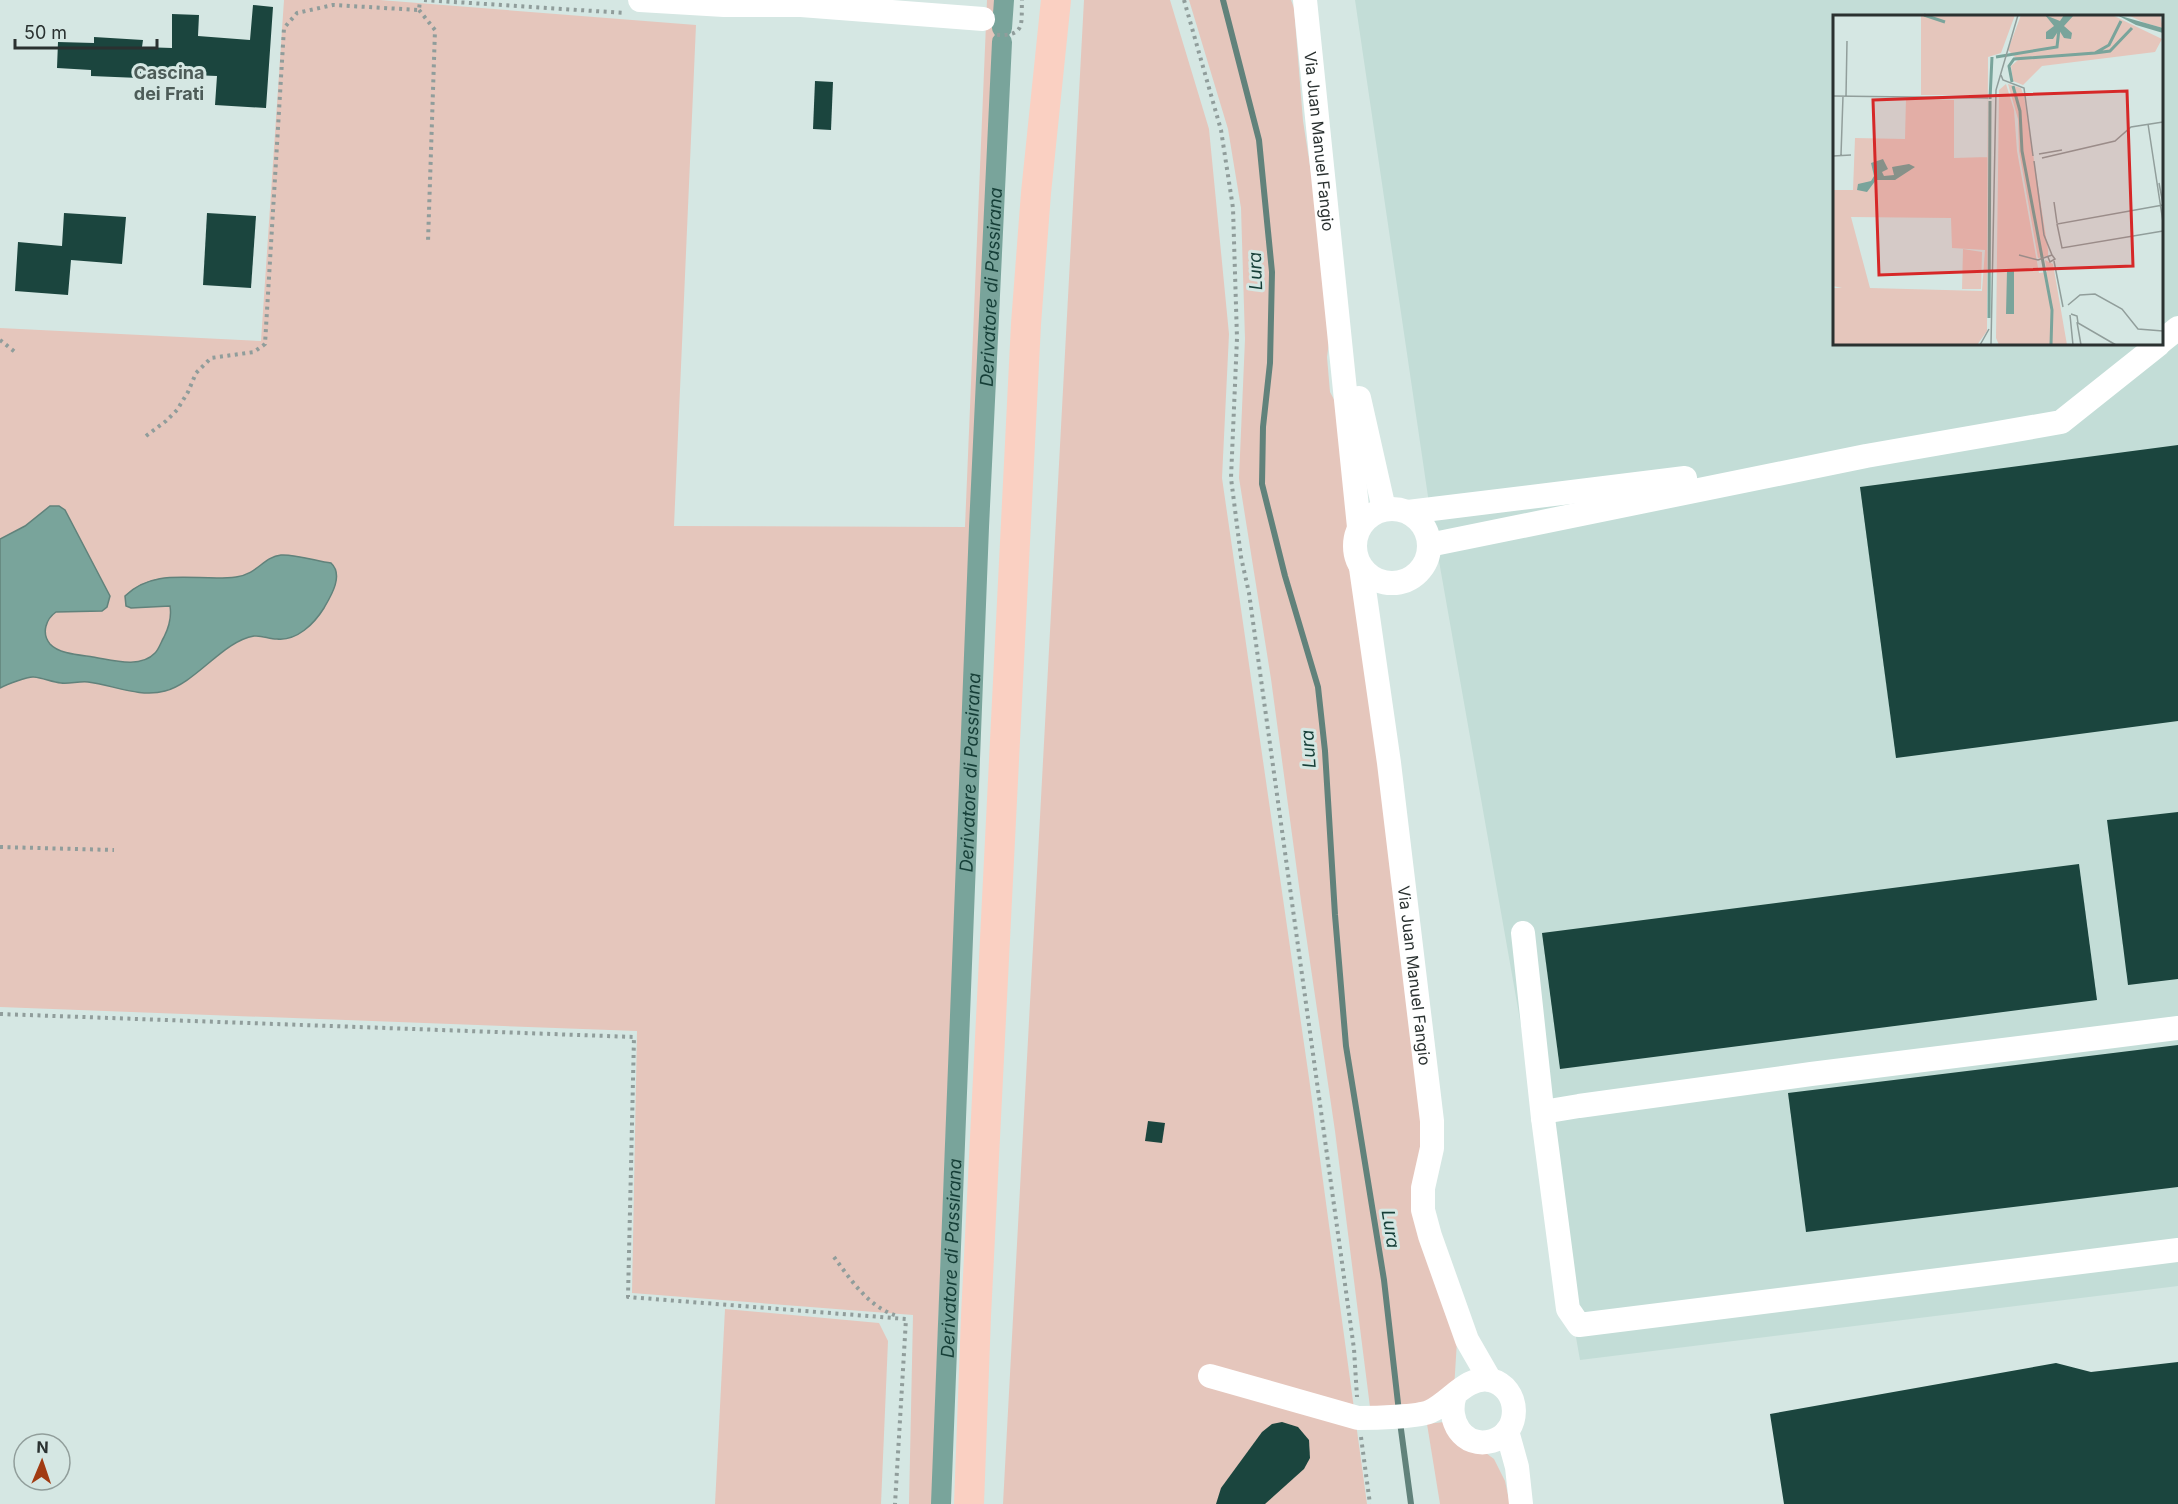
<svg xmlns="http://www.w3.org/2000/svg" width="2178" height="1504" font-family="Inter,sans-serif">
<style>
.built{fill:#c3ddd7;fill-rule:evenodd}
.green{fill:#e5c6bc}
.water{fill:#79a49b;stroke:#61827b;stroke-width:1.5}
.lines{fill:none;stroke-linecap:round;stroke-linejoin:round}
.stream{stroke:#61827b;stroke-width:6}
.canal{stroke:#79a49b;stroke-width:20}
.building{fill:#1b453e}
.path{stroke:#909d9b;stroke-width:4;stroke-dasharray:3 4.5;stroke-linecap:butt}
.minor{stroke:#fff;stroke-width:24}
.major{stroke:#fad0c2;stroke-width:30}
.labels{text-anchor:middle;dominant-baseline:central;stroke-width:6;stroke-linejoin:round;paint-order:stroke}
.street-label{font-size:16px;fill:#2a3130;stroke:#d5e7e3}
.neighbourhood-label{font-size:18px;font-weight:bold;fill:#4d5c58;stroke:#d5e7e3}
.water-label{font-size:18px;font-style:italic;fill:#153e37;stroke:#d5e7e3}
.inset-river{fill:none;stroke:#79a49b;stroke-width:3}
.inset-road{fill:none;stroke:#919e9b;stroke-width:1.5}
.view{fill:#d62828;fill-opacity:0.15;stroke:#d62828;stroke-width:3}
.inset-edge{fill:none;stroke:#2a3130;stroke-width:3}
</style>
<rect width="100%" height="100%" fill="#d5e7e3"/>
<path class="built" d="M1355,0h823v1286l-598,74 -150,-850zM1834,16h328v328h-328z"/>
<g class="green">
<path d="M284,0h96l316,25 -22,501 291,1 22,-527h10l4,4c-25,500 -53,1000 -69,1500h-23l4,-189 -281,-22 5,-262 -637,-24v-679l261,13z"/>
<polygon points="1084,0 1170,0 1209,129 1229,334 1222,478 1309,1078 1367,1504 1003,1504"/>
<polygon points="1189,0 1291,0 1294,8 1303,121 1333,313 1327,357 1330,392 1337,405 1425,1120 1424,1148 1457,1341 1454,1389 1442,1402 1370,1407 1335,1131 1301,901 1271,679 1239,478 1245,339 1241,208 1228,129"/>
<polygon points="725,1309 879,1323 888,1341 881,1504 715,1504"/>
<polygon points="1444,1422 1494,1459 1505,1481 1510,1504 1440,1504 1427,1424"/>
</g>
<path class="water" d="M50,506h9l6,4 45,86 -3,11 -5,4 -46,1c-10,7 -15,21 -6,32 9,10 30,11 43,13 19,3 47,12 62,-4 4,-4 6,-11 9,-16 5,-10 8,-19 6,-31l-39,2 -5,-2 -1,-10c30,-30 73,-14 111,-19 22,-3 27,-20 45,-22 13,-1 36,6 50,8 13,12 0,33 -7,45 -10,16 -27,33 -47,31 -8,0 -15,-4 -23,-3 -31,5 -58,47 -89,55 -25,7 -52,-6 -77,-9 -9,-1 -18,2 -27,1 -9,-1 -18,-5 -27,-6 -6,-1 -28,8 -34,11v-149l25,-13z"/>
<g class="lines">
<g class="stream">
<polyline points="1223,0 1259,140 1272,272 1270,363 1263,427 1262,484 1285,576 1318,687 1325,751 1335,915 1346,1046 1384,1280 1399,1412"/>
<polyline points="1400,1422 1411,1504"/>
</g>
<g class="canal">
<polyline points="1002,28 1004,0"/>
<path id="s1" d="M941,1504l38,-977 23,-485"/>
</g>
</g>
<g class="building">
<polygon points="253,5 273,7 266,108 215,105 217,76 141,73 139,78 91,76 91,70 57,68 58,42 94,43 94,37 143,40 142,47 172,48 172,14 199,15 198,36 250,40"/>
<polygon points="815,81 833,82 831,130 813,129"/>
<polygon points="64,213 126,217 122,264 71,260 68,295 15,291 18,242 62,246"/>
<polygon points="207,213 256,216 251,288 203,285"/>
<polygon points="2178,445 2178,721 1896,758 1860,487"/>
<polygon points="2178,812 2178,979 2128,985 2107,820"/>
<polygon points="2079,864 2097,1000 1560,1069 1542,933"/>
<polygon points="2178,1045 2178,1187 1806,1232 1788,1093"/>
<polygon points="1148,1121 1165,1123 1162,1143 1145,1141"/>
<polygon points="2178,1362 2178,1504 1784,1504 1770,1414 2056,1363 2091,1372"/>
<polygon points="1282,1422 1298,1427 1309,1440 1310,1458 1304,1469 1265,1504 1216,1504 1221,1488 1262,1432 1272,1424"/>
</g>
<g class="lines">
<g class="path">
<polyline points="424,0 625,13"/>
<polyline points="1184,0 1221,130 1233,208 1237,338 1231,478 1241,557 1249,593 1354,1349 1357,1397"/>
<polyline points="419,10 435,30 428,242"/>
<path d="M997,35c29,1 24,-11 25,-35"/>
<polyline points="0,340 15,352"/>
<polyline points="146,436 166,421 177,410 188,392 196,373 211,358 254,352 265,344 284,28 297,13 333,5 419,10 420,0"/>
<polyline points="0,847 114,850"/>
<polyline points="0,1014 634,1037 628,1297 906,1319 895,1504"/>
<path d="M834,1257c17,23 35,51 64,59"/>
<polyline points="1361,1437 1370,1504"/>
</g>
<g class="minor">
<polyline points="640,0 724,5 801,5 983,19"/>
<path id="s2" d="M1305,0l54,527"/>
<polyline points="2162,341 2178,328"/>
<polyline points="1359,398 1384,509"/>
<circle cx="1392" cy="546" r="37"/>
<polyline points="1408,512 1685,478"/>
<polyline points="1429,545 1866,456 2061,422 2159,344"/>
<path id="s3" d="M1361,568l28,195 43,358v27l-9,40v22l7,26 37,104 23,40"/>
<polyline points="1523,933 1543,1118"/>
<polyline points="2178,1028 1811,1074 1579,1106 1549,1111 1543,1118 1568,1309 1579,1325 2178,1250"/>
<path d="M1210,1376l148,42c15,0 62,-1 73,-7 19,-9 37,-36 59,-31 31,7 32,53 2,61 -29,8 -46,-21 -37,-46"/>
<polyline points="1507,1431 1517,1467 1521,1504"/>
</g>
<polyline class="major" points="969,1504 976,1316 1026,324 1036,193 1056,0"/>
</g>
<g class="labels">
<g class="street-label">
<text stroke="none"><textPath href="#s2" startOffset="142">Via Juan Manuel Fangio</textPath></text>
<text stroke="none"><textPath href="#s3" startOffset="411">Via Juan Manuel Fangio</textPath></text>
</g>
<g class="neighbourhood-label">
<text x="169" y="72">Cascina<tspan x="169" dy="21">dei Frati</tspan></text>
</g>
<g class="water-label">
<text transform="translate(1255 271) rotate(-92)">Lura</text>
<text stroke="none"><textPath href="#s1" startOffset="1218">Derivatore di Passirana</textPath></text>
<text transform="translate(1308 749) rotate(-94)">Lura</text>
<text stroke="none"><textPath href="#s1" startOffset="732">Derivatore di Passirana</textPath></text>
<text transform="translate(1391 1229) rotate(81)">Lura</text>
<text stroke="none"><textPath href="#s1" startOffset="246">Derivatore di Passirana</textPath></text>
</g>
</g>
<g transform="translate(1833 15)">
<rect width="330" height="330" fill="#d5e7e3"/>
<path d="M88,0h94l-14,38 -13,4 -1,274 -10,14h-144v-57h9l-9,-2v-96h20l2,-52 50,1 1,-41 48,2v58l34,-1v-62h-67zM18,202l100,1 1,30 33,2 -3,41 -112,-3zM188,0h91l50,24 -7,13 -113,14 -19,19 -10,-4 -2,-15 7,-6 -10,-10zM295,0h32l3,13 -18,-5zM173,69l8,26 3,41 22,122 8,-1 -2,-12 8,4 14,81h-68l-3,-7 3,-248zM175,69l13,4 3,8 24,154v6l-10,2 -19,-107 -1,-32zM130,234l19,3 -1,37h-19z" fill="#e5c6bc" fill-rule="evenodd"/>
<path d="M212,0l15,6 4,-6h10l-10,11 8,7 -1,6 -7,-1 -5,-8 -6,9h-7v-7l8,-6zM284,0l46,13v5l-27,-8zM50,144l5,10 -6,3 2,4 10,-1 -2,-8 17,-3 6,3 -20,13h-19l-9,12 -10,-2 1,-6 13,-3 3,-5 -3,-13zM174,256h7v43h-8z" fill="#79a49b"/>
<path class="inset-river" d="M91,0l21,7M262,38l15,-2 22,-23M163,42l61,-10 2,-18M179,67l-3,-16 5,-7 81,-6 14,-8 12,-24M180,71l7,25 2,40 30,159 -1,35M157,84l2,-42M156,303l1,-217"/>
<path class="inset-road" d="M168,60l2,5 21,8 9,68M0,81l155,2M13,81l1,-55M315,109l15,98M206,139l23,-4M8,140l2,-59M0,141l18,-1M209,143l73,-17 16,-14 32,-5M201,146l10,74 8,20M326,168l4,21M221,187l3,21M330,190l-106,19 5,24 101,-17M186,240l19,5 14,-5 3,4 -5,3 -2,-5M221,246l9,46M235,290l12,-10 15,-1 27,15 16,20 25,2M238,299l6,2 1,7 38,22M237,300l3,30M244,307l4,23M147,330l9,-16M158,330l5,-255 22,-75"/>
<path class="view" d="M294,76l6,175 -254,9 -6,-175z"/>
<rect width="330" height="330" class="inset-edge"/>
</g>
<g transform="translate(42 1462) rotate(2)"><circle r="28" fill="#d5e7e3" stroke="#919e9b" stroke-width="1.5"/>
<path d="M0-4.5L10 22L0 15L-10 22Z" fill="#a13b12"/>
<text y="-9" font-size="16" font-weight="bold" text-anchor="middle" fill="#2a3130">N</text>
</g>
<path d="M15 39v9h142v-9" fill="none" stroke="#2a3130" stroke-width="3"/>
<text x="24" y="39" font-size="18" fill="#2a3130" stroke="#d5e7e3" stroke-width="4.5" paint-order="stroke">50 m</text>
</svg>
